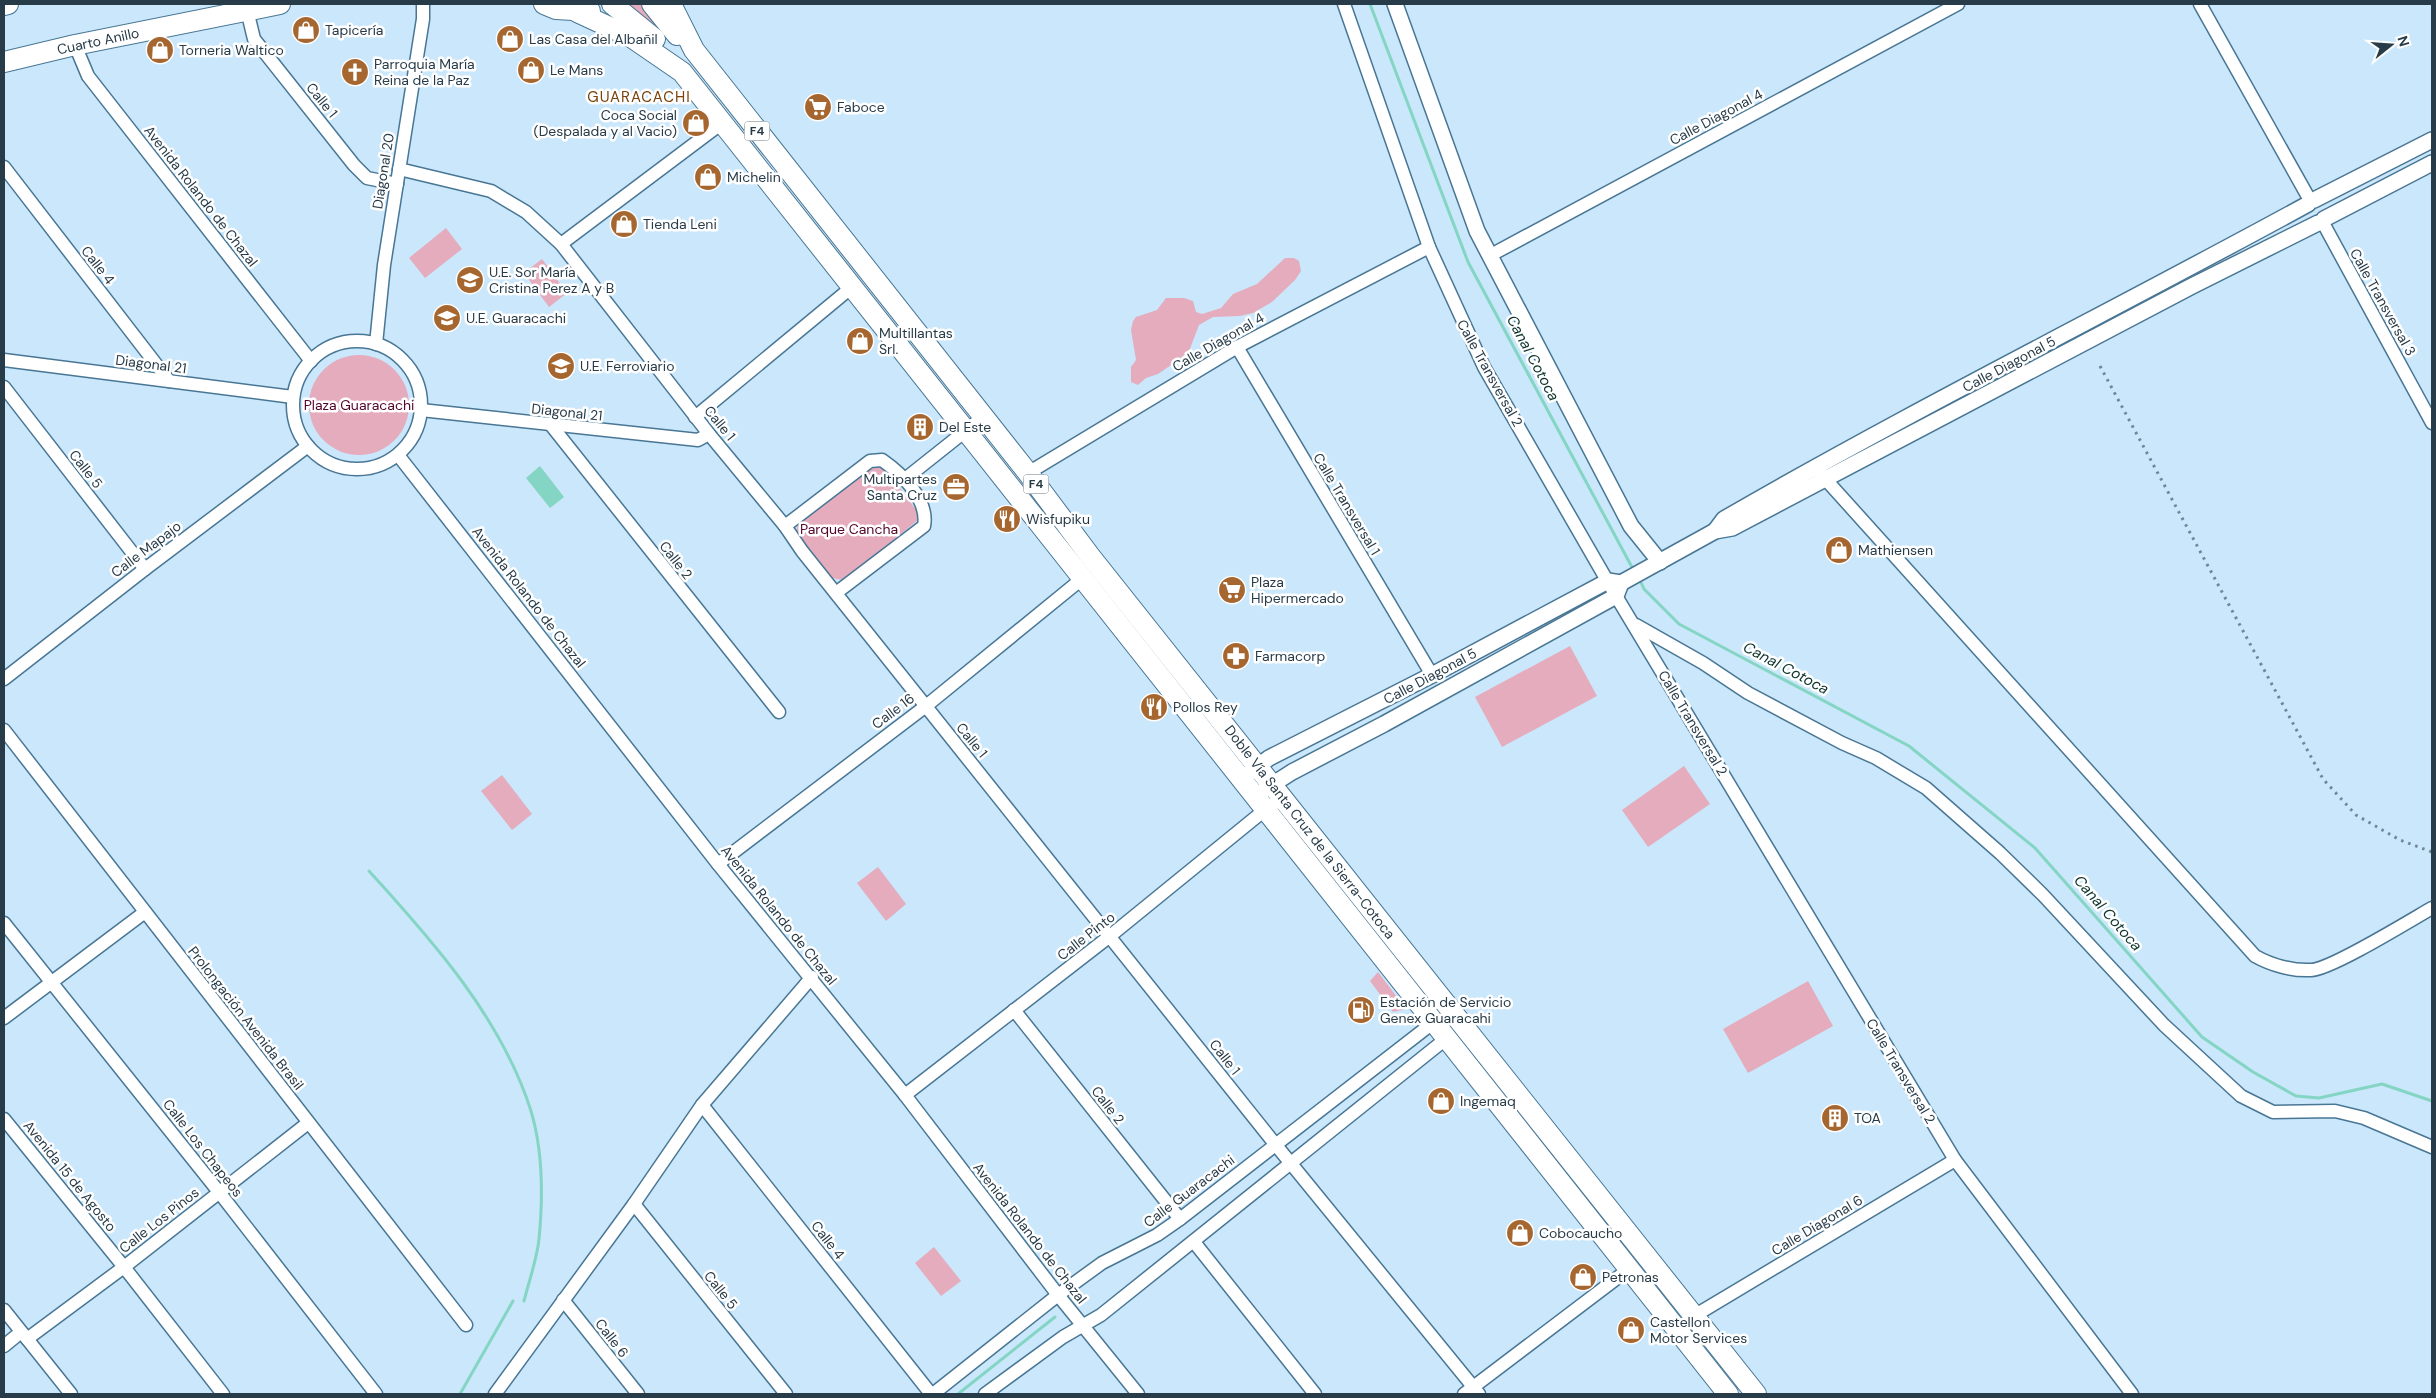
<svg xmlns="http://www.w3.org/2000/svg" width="2436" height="1398" font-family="'DM Sans',sans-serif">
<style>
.green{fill:#e5acbd}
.water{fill:#84d5c3}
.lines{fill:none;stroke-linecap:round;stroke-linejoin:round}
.stream{stroke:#84d5c3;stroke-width:3}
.minor-casing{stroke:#487694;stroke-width:15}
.tertiary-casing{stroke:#487694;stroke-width:18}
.trunk-casing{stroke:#487694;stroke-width:22}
.minor{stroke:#fff;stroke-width:12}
.tertiary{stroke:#fff;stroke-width:15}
.trunk{stroke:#fff;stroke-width:20}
.rail{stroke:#6f8798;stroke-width:3;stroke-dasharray:2.5 5;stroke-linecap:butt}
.labels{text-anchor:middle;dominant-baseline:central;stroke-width:5;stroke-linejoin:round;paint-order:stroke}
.shield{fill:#fff;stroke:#68767f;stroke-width:1}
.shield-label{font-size:12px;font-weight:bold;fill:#273b48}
.poi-label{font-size:14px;fill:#273b48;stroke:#fff;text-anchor:start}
.street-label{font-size:14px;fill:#273b48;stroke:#fff}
.park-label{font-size:14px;fill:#54052b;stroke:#fff}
.neighbourhood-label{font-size:15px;letter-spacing:1px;fill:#7b430a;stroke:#fff}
.water-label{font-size:15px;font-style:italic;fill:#0d342d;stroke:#fff}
</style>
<rect width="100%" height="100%" fill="#cae7fb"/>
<g class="green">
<polygon points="628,4 642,4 678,47 624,7"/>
<polygon points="446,228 462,249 425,278 409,258"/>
<polygon points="1285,258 1294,258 1299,261 1301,271 1295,280 1272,302 1253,313 1240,316 1213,317 1199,325 1189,351 1174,363 1158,374 1146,378 1138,385 1131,382 1131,367 1136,360 1131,330 1133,321 1136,317 1157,310 1166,298 1184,298 1193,301 1196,312 1202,314 1221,308 1233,294 1257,284"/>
<polygon points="542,259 567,293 549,307 524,273"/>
<circle cx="359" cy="405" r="50"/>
<polygon points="878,465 885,468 917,511 918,520 848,577 842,580 832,578 796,533 798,523 873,466"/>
<polygon points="1570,646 1597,696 1502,747 1475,697"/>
<polygon points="1684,766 1710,804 1648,847 1622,810"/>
<polygon points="502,775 532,814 512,830 481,791"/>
<polygon points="878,867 906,904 886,921 857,883"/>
<polygon points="1378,972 1406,1009 1393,1012 1370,981"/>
<polygon points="1808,981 1833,1026 1748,1073 1723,1029"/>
<polygon points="934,1247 961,1281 941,1296 915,1263"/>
</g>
<polygon class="water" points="540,466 564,497 550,508 526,478"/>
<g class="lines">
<g class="stream">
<polyline points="1370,4 1468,262 1634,571"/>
<polyline points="1639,578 1644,589 1679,624 1909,746 2035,848 2202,1037 2253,1072 2296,1096 2319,1098 2382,1084 2432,1101"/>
<path d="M369,871c64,70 133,148 162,240 12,40 12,87 8,128 -2,20 -10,42 -15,62"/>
<polyline points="460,1394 513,1301"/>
<polyline points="958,1394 1055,1317"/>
</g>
<g class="minor-casing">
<g id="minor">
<polyline points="1344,4 1429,247 1484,367 1616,596 1955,1160 2132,1394"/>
<polyline points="2200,4 2311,202"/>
<polyline points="247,10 254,39 354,165 367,178 397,184"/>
<polyline points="75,45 88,76 311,361"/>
<polyline points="4,167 169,381"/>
<polyline points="399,169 491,191 526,212 561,244 709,434 785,526 802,551 1275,1144 1479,1394"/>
<polyline points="2322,221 2432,423"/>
<polyline points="561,244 722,123"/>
<polyline points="1489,256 1958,4"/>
<circle cx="357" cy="405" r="64"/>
<polyline points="376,344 384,265 423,19 423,4"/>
<polyline points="1237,347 1432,675"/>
<polyline points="4,360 293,397"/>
<polyline points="4,387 145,569"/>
<polyline points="421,410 698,440 709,434"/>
<polyline points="695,417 852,287"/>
<polyline points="551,425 779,712"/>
<polyline points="398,455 718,864 905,1095 1058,1295 1138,1394"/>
<path d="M1819,472l436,484c16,9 37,15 56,14 19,0 100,-50 121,-62"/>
<polyline points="1028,473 1237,347 1429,247"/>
<polyline points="905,479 983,417"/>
<path d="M785,526l85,-65 12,-1c20,14 47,40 42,66l-88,67"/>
<polyline points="1636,625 1703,663 1748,693 1842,743 1876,758 1926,788 2000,853 2043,895 2164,1025 2241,1096 2273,1112 2335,1111 2364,1118 2432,1147"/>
<polyline points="4,679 145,569 308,446"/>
<polyline points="4,730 466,1325"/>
<polyline points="718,864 926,706 1083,578"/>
<polyline points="4,923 219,1192 376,1394"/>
<polyline points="1014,1010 1180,1219"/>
<polyline points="4,1018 145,912"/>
<polyline points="905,1095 1110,936 1266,809 1283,798"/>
<polyline points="702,1105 931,1394"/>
<polyline points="4,1119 124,1267 223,1394"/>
<polyline points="634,1204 786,1394"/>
<polyline points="1194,1242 1315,1394"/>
<polyline points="563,1300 638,1394"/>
<polyline points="4,1310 71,1394"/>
<polyline points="1694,1316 1955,1160"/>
<polyline points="27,1339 124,1267 308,1123"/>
<polyline points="4,1346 21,1332"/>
<polyline points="495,1394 634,1204 702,1105 812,977"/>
<polyline points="933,1394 1058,1295 1102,1263 1157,1235 1180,1219 1434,1022"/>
<polyline points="985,1394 1063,1337 1101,1315 1447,1038"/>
<polyline points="1464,1394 1629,1269"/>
</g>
</g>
<g class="tertiary-casing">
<g id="tertiary">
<polyline points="1395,4 1477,231 1631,526 1660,562"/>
<polyline points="2314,200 2432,140"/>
<polyline points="2324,219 2432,163"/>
<path d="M1715,531l9,-12c192,-111 390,-209 584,-315"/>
<polyline points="1249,773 1269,758 1432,675 1608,581 1621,583 1715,531 1732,528 2192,286 2318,223"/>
<polyline points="1264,790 1292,772 1384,724 1616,596 1621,583"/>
</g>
</g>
<g class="trunk-casing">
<g id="trunk">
<polyline points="544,4 556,9 590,11"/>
<polyline points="612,4 655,39"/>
<polyline points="652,4 677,35"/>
<polyline points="671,4 694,50 1028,473 1090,556 1756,1394"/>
<polyline points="4,5 8,4"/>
<polyline points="577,12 631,37 682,72 1728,1394"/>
<polyline points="4,62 75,45 280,4"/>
</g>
</g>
<use href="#minor" class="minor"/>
<use href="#tertiary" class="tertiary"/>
<use href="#trunk" class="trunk"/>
<polyline class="rail" points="2100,366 2323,779 2356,815 2400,840 2432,852"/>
</g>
<defs>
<g id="shop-disc" transform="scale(1.4375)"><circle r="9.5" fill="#a6662f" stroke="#fff"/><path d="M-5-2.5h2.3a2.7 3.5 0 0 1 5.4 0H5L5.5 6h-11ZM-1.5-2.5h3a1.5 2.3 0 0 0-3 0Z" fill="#fff"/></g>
<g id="church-disc" transform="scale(1.4375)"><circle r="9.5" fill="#a6662f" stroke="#fff"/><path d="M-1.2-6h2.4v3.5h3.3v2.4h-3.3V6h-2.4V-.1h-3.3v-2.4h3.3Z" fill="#fff"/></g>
<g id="supermarket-disc" transform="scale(1.4375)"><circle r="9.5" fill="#a6662f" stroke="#fff"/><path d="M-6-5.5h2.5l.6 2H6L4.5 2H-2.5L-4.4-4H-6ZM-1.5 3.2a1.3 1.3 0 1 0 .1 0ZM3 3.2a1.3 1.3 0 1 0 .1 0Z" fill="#fff"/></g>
<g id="school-disc" transform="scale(1.4375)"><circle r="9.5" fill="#a6662f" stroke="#fff"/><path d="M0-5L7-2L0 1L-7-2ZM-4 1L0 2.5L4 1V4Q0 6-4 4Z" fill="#fff"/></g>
<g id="building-disc" transform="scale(1.4375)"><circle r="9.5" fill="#a6662f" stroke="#fff"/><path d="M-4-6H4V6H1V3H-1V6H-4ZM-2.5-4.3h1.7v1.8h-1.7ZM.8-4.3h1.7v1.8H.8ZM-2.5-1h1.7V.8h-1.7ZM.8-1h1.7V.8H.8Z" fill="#fff"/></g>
<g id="office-disc" transform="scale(1.4375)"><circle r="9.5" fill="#a6662f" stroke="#fff"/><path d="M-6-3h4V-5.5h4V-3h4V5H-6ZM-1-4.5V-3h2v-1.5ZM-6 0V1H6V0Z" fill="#fff"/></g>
<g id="restaurant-disc" transform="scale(1.4375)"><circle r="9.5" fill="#a6662f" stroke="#fff"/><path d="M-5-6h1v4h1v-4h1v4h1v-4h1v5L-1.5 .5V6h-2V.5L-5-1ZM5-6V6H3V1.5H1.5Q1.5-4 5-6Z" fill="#fff"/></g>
<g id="pharmacy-disc" transform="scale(1.4375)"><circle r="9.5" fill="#a6662f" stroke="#fff"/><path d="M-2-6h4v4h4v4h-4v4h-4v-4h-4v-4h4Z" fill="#fff"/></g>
<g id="fuel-disc" transform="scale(1.4375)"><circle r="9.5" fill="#a6662f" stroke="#fff"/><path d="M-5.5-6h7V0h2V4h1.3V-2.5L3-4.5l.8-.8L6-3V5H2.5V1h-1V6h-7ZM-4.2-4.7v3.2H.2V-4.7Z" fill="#fff"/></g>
</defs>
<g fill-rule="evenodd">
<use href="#shop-disc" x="306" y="30"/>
<use href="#shop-disc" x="510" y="39"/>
<use href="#shop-disc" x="160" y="50"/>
<use href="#shop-disc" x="531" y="70"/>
<use href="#church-disc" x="355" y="72"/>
<use href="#supermarket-disc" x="818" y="107"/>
<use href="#shop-disc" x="696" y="123"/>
<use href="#shop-disc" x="708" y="177"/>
<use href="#shop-disc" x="624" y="224"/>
<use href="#school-disc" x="470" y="280"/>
<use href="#school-disc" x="447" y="318"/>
<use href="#shop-disc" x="860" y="341"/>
<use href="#school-disc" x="561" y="366"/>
<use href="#building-disc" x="920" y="427"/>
<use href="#office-disc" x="956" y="487"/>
<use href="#restaurant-disc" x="1007" y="519"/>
<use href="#shop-disc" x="1839" y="550"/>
<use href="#supermarket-disc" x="1232" y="590"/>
<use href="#pharmacy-disc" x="1236" y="656"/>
<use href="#restaurant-disc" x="1154" y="707"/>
<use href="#fuel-disc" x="1361" y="1010"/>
<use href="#shop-disc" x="1441" y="1101"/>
<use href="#building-disc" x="1835" y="1118"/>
<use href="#shop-disc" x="1520" y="1233"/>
<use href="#shop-disc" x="1583" y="1277"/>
<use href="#shop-disc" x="1631" y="1330"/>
</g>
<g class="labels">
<g class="shield">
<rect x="744.5" y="121.5" width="25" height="19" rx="4"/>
<rect x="1023.5" y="474.5" width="25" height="19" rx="4"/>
</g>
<g class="shield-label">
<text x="757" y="131">F4</text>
<text x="1036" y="484">F4</text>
</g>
<g class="poi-label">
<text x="325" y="30">Tapicería</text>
<text x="529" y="39">Las Casa del Albañil</text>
<text x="179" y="50">Torneria Waltico</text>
<text x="374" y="64">Parroquia María<tspan x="374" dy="16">Reina de la Paz</tspan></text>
<text x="550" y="70">Le Mans</text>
<text x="837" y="107">Faboce</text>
<text x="677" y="115" text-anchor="end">Coca Social<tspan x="677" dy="16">(Despalada y al Vacio)</tspan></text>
<text x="727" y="177">Michelin</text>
<text x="643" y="224">Tienda Leni</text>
<text x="489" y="272">U.E. Sor María<tspan x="489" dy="16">Cristina Perez A y B</tspan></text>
<text x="466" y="318">U.E. Guaracachi</text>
<text x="879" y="333">Multillantas<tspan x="879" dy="16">Srl.</tspan></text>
<text x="580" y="366">U.E. Ferroviario</text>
<text x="939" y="427">Del Este</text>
<text x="937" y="479" text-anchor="end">Multipartes<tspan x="937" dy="16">Santa Cruz</tspan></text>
<text x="1026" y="519">Wisfupiku</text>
<text x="1858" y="550">Mathiensen</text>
<text x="1251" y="582">Plaza<tspan x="1251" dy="16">Hipermercado</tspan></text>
<text x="1255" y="656">Farmacorp</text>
<text x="1173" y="707">Pollos Rey</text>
<text x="1380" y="1002">Estación de Servicio<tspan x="1380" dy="16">Genex Guaracahi</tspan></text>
<text x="1460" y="1101">Ingemaq</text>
<text x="1854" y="1118">TOA</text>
<text x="1539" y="1233">Cobocaucho</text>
<text x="1602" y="1277">Petronas</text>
<text x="1650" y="1322">Castellon<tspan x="1650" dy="16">Motor Services</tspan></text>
</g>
<g class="street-label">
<text transform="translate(98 41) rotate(-12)">Cuarto Anillo</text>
<text transform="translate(322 100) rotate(51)">Calle 1</text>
<text transform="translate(1716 117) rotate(-28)">Calle Diagonal 4</text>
<text transform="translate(383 171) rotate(-81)">Diagonal 20</text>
<text transform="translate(201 196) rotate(52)">Avenida Rolando de Chazal</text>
<text transform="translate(98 265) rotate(52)">Calle 4</text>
<text transform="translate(2383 302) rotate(61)">Calle Transversal 3</text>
<text transform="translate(1218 342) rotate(-30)">Calle Diagonal 4</text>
<text transform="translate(151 364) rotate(7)">Diagonal 21</text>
<text transform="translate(2009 364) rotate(-28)">Calle Diagonal 5</text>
<text transform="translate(1490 373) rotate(61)">Calle Transversal 2</text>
<text transform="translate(567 412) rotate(6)">Diagonal 21</text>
<text transform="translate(720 423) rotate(51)">Calle 1</text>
<text transform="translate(86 469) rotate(52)">Calle 5</text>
<text transform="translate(1347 504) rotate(59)">Calle Transversal 1</text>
<text transform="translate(146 549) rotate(-37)">Calle Mapajo</text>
<text transform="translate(676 560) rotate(52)">Calle 2</text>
<text transform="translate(529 597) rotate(52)">Avenida Rolando de Chazal</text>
<text transform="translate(1430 676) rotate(-28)">Calle Diagonal 5</text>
<text transform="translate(893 711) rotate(-37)">Calle 16</text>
<text transform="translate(1693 723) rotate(59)">Calle Transversal 2</text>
<text transform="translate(972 740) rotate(51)">Calle 1</text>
<text transform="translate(1310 832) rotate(52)">Doble Vía Santa Cruz de la Sierra-Cotoca</text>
<text transform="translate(779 915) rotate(51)">Avenida Rolando de Chazal</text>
<text transform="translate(1086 936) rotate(-38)">Calle Pinto</text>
<text transform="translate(246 1018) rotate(52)">Prolongación Avenida Brasil</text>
<text transform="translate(1225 1057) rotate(52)">Calle 1</text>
<text transform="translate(1901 1071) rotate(59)">Calle Transversal 2</text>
<text transform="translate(1108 1105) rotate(52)">Calle 2</text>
<text transform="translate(203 1148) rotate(52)">Calle Los Chapeos</text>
<text transform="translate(70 1176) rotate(51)">Avenida 15 de Agosto</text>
<text transform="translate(1189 1191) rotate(-37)">Calle Guaracachi</text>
<text transform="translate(159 1220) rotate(-38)">Calle Los Pinos</text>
<text transform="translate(1817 1225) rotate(-31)">Calle Diagonal 6</text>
<text transform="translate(1030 1233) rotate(52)">Avenida Rolando de Chazal</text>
<text transform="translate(828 1240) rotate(52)">Calle 4</text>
<text transform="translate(721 1290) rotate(51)">Calle 5</text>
<text transform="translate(612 1338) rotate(52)">Calle 6</text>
</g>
<g class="park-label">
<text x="359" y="405">Plaza Guaracachi</text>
<text x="849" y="529">Parque Cancha</text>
</g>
<g class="neighbourhood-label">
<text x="639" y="97">GUARACACHI</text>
</g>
<g class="water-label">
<text transform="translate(1533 358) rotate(62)">Canal Cotoca</text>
<text transform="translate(1786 668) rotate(28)">Canal Cotoca</text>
<text transform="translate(2108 913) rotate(49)">Canal Cotoca</text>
</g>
</g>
<rect width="2436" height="1398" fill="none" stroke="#273b48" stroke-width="10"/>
<g transform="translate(2391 45) rotate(73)" stroke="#ffffff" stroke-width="4" paint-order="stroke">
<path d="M0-4L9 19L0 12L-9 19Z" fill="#273b48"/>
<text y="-8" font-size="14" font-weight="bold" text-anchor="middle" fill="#273b48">N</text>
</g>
</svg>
